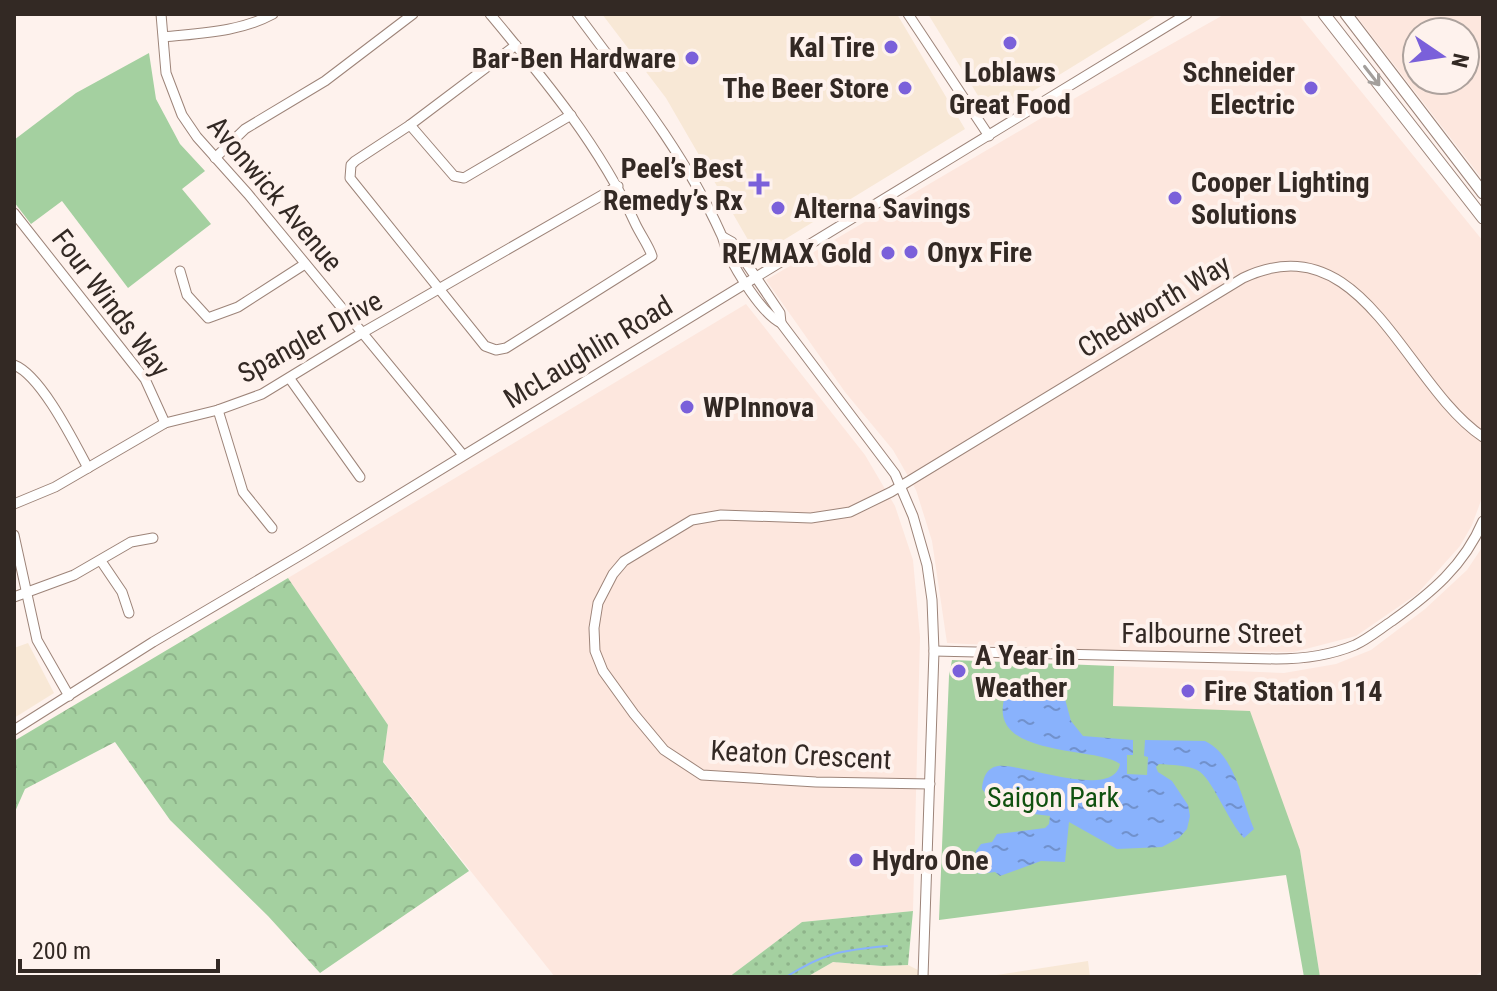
<svg xmlns="http://www.w3.org/2000/svg" width="1497" height="991" font-family="'Roboto Condensed',sans-serif">
<style>
.commercial{fill:#f8e8d6}
.built{fill:#fde7de;fill-rule:evenodd}
.grass{fill:url(#grass-dots)}
.forest{fill:url(#forest-crowns)}
.park{fill:#a4d0a0}
.water{fill:url(#water-ripples)}
.lines{fill:none;stroke-linecap:round;stroke-linejoin:round}
.stream{stroke:#89b2fc;stroke-width:2}
.minor-casing{stroke:#9d8479;stroke-width:11}
.major-casing{stroke:#9d8479;stroke-width:13}
.minor{stroke:#fff;stroke-width:9}
.major{stroke:#fff;stroke-width:11}
.oneway{stroke:#a39f9c}
.poi-dot{fill:#7a60da;stroke:#fef2ed;stroke-width:3}
.labels{text-anchor:middle;dominant-baseline:central;stroke-width:8;stroke-linejoin:round;paint-order:stroke}
.poi-label{font-size:28px;font-weight:bold;fill:#332924;stroke:#fef2ed;text-anchor:start}
.street-label{font-size:28px;fill:#332924;stroke:#fef2ed}
.park-label{font-size:28px;fill:#10510f;stroke:#fef2ed}
</style>
<defs>
<pattern id="grass-dots" width="8" height="8" patternUnits="userSpaceOnUse" patternTransform="scale(2)"><rect width="8" height="8" fill="#a4d0a0"/><path d="M2 2h.1M6 6h.1" fill="none" stroke="#8eb38a" stroke-width="1.8" stroke-linecap="round"/></pattern>
<pattern id="forest-crowns" width="20" height="18" patternUnits="userSpaceOnUse" patternTransform="scale(2)"><rect width="20" height="18" fill="#a4d0a0"/><path d="M2 6a3 3 0 1 1 6 0M12 15a3 3 0 1 1 6 0" fill="none" stroke="#8eb38a"/></pattern>
<pattern id="water-ripples" width="26" height="14" patternUnits="userSpaceOnUse" patternTransform="scale(2)"><rect width="26" height="14" fill="#89b2fc"/><path d="M2 4q2-2 4 0t4 0M15 11q2-2 4 0t4 0" fill="none" stroke="#7191cc"/></pattern>
</defs>
<rect width="100%" height="100%" fill="#fef2ed"/>
<g class="commercial">
<polygon points="602,14 897,14 965,129 769,249 751,245 666,98"/>
<polygon points="928,14 1158,14 991,117"/>
<polygon points="28,643 54,693 14,718 14,648"/>
<polygon points="1088,961 1090,977 983,977"/>
<polygon points="833,962 882,966 908,965 932,977 807,977"/>
</g>
<g class="built">
<polygon points="1225,14 1298,14 1483,241 1483,495 1472,525 1460,546 1417,594 1356,636 1294,652 1092,650 947,643 932,541 916,490 893,450 845,392 766,280 1077,97"/>
<path d="M1355,14h128v166zM1417,32h48v48h-48z"/>
<polygon points="746,304 865,455 895,506 913,560 920,637 913,911 802,922 729,977 555,977 383,761 388,725 288,578"/>
<polygon points="1483,546 1483,970 1474,977 1320,977 1300,850 1165,709 1112,706 1114,666 1284,673 1336,664 1371,650 1425,609 1467,570"/>
</g>
<polygon class="grass" points="913,911 908,965 882,966 833,962 807,977 729,977 802,922"/>
<polygon class="forest" points="288,578 388,725 383,762 469,871 320,973 268,916 170,820 115,742 25,789 14,814 14,741"/>
<g class="park">
<polygon points="149,53 156,99 180,144 205,171 182,189 211,224 128,288 62,201 31,224 14,202 14,140 76,93"/>
<polygon points="952,660 1114,666 1113,706 1250,711 1300,850 1320,977 1304,977 1286,875 939,920 949,676"/>
</g>
<path class="water" d="M1014,693l25,3 9,-3 12,1 5,5 6,22 12,15 50,4v15h-6v19l20,1 1,-18 -4,-1 1,-16 60,1c30,14 37,60 49,88l-10,9c-16,-16 -32,-61 -47,-68 -11,-5 -25,-5 -38,-6l-3,3 2,5 14,9 16,24 2,11 -3,13 -8,9 -17,9 -45,2 -48,-27 -4,40 -24,-1 -41,15 -5,-4 -16,2 -6,-6 3,-17 5,-7 11,-2 5,-8 48,-6 4,-4 1,-8 -24,-3 -34,-11 -10,-13c1,-11 4,-21 16,-23 24,-3 115,35 122,-2 -23,-18 -135,-5 -115,-68z"/>
<g class="lines">
<path class="stream" d="M786,977c38,-24 56,-27 101,-31"/>
<g class="minor-casing">
<g id="minor">
<polyline points="161,14 166,73 182,115 197,137 248,194 463,455"/>
<path d="M490,14c54,65 110,132 145,209 5,11 14,23 17,33l-146,92 -10,2 -11,-4 -135,-168 1,-13 4,-4 55,-36 106,-80"/>
<path d="M577,14c52,70 108,140 144,220 3,5 3,11 6,17 9,20 35,63 54,72l114,151 18,42 14,49 5,35 2,51 -11,326"/>
<polyline points="908,14 989,136"/>
<path d="M164,37c37,-4 76,-5 109,-23"/>
<polyline points="410,125 454,176 464,178 571,115"/>
<polyline points="215,158 245,129 325,81 413,14"/>
<polyline points="14,213 145,379 165,423"/>
<polyline points="723,237 732,242 780,313 781,323"/>
<polyline points="180,271 187,295 208,318 238,307 305,264"/>
<path d="M14,365c27,10 60,77 74,103"/>
<polyline points="290,379 360,477"/>
<polyline points="218,410 243,492 272,528"/>
<polyline points="14,504 55,487 165,423 218,410 262,394 362,333 618,186"/>
<polyline points="14,535 37,640 69,696"/>
<polyline points="101,561 122,592 129,613"/>
<polyline points="14,597 74,575 131,542 153,538"/>
<path d="M934,651l342,8c27,0 55,-4 79,-14 13,-6 25,-16 37,-24 39,-28 72,-55 91,-100"/>
<polyline points="14,730 153,642 304,553 1187,14"/>
<path d="M930,784l-114,-2 -114,-7 -38,-25 -30,-36 -31,-43 -8,-20 -1,-23 4,-25 15,-29 11,-13 68,-41 29,-5 90,3 39,-6 41,-20 352,-214c120,-57 161,106 240,159"/>
</g>
</g>
<g class="major-casing">
<g id="major">
<polyline points="1324,14 1483,218"/>
<polyline points="1346,14 1483,193"/>
</g>
</g>
<use href="#minor" class="minor"/>
<use href="#major" class="major"/>
</g>
<defs><path id="oneway-shaft" d="M-6 0H5M1.5-3L5.5 0L1.5 3" fill="none" stroke-width="1.6" stroke-linecap="round" stroke-linejoin="round" transform="scale(2)"/></defs>
<use class="oneway" href="#oneway-shaft" transform="translate(1372 76) rotate(52)"/>
<g class="poi-dot">
<circle cx="1010" cy="43" r="8"/>
<circle cx="891" cy="47" r="8"/>
<circle cx="692" cy="58" r="8"/>
<circle cx="905" cy="88" r="8"/>
<circle cx="1311" cy="88" r="8"/>
<path d="M755 172h8v8h8v8h-8v8h-8v-8h-8v-8h8z"/>
<circle cx="1175" cy="198" r="8"/>
<circle cx="778" cy="208" r="8"/>
<circle cx="911" cy="252" r="8"/>
<circle cx="888" cy="253" r="8"/>
<circle cx="687" cy="407" r="8"/>
<circle cx="959" cy="671" r="8"/>
<circle cx="1188" cy="691" r="8"/>
<circle cx="856" cy="860" r="8"/>
</g>
<g class="labels">
<g class="poi-label">
<text x="875" y="47" text-anchor="end">Kal Tire</text>
<text x="676" y="58" text-anchor="end">Bar-Ben Hardware</text>
<text x="1010" y="72" text-anchor="middle">Loblaws<tspan x="1010" dy="32">Great Food</tspan></text>
<text x="1295" y="72" text-anchor="end">Schneider<tspan x="1295" dy="32">Electric</tspan></text>
<text x="889" y="88" text-anchor="end">The Beer Store</text>
<text x="743" y="168" text-anchor="end">Peel’s Best<tspan x="743" dy="32">Remedy’s Rx</tspan></text>
<text x="1191" y="182">Cooper Lighting<tspan x="1191" dy="32">Solutions</tspan></text>
<text x="794" y="208">Alterna Savings</text>
<text x="927" y="252">Onyx Fire</text>
<text x="872" y="253" text-anchor="end">RE/MAX Gold</text>
<text x="703" y="407">WPInnova</text>
<text x="975" y="655">A Year in<tspan x="975" dy="32">Weather</tspan></text>
<text x="1204" y="691">Fire Station 114</text>
<text x="872" y="860">Hydro One</text>
</g>
<g class="street-label">
<text transform="translate(275 194) rotate(50)">Avonwick Avenue</text>
<text transform="translate(111 303) rotate(53)">Four Winds Way</text>
<text transform="translate(1154 306) rotate(-31)">Chedworth Way</text>
<text transform="translate(310 337) rotate(-29)">Spangler Drive</text>
<text transform="translate(588 352) rotate(-31)">McLaughlin Road</text>
<text x="1212" y="633">Falbourne Street</text>
<text transform="translate(801 755) rotate(3)">Keaton Crescent</text>
</g>
<g class="park-label">
<text x="1053" y="797">Saigon Park</text>
</g>
</g>
<rect width="1497" height="991" fill="none" stroke="#332924" stroke-width="32"/>
<g transform="translate(1441 56) rotate(103)"><circle r="38" fill="#fef2ed" stroke="#ada29d" stroke-width="2"/>
<path d="M0-6L14 30L0 20L-14 30Z" fill="#7a60da"/>
<text y="-12" font-size="22" font-weight="bold" text-anchor="middle" fill="#332924">N</text>
</g>
<path d="M20 959v12h198v-12" fill="none" stroke="#332924" stroke-width="4"/>
<text x="32" y="959" font-size="24" fill="#332924" stroke="#fef2ed" stroke-width="6" paint-order="stroke">200 m</text>
</svg>
